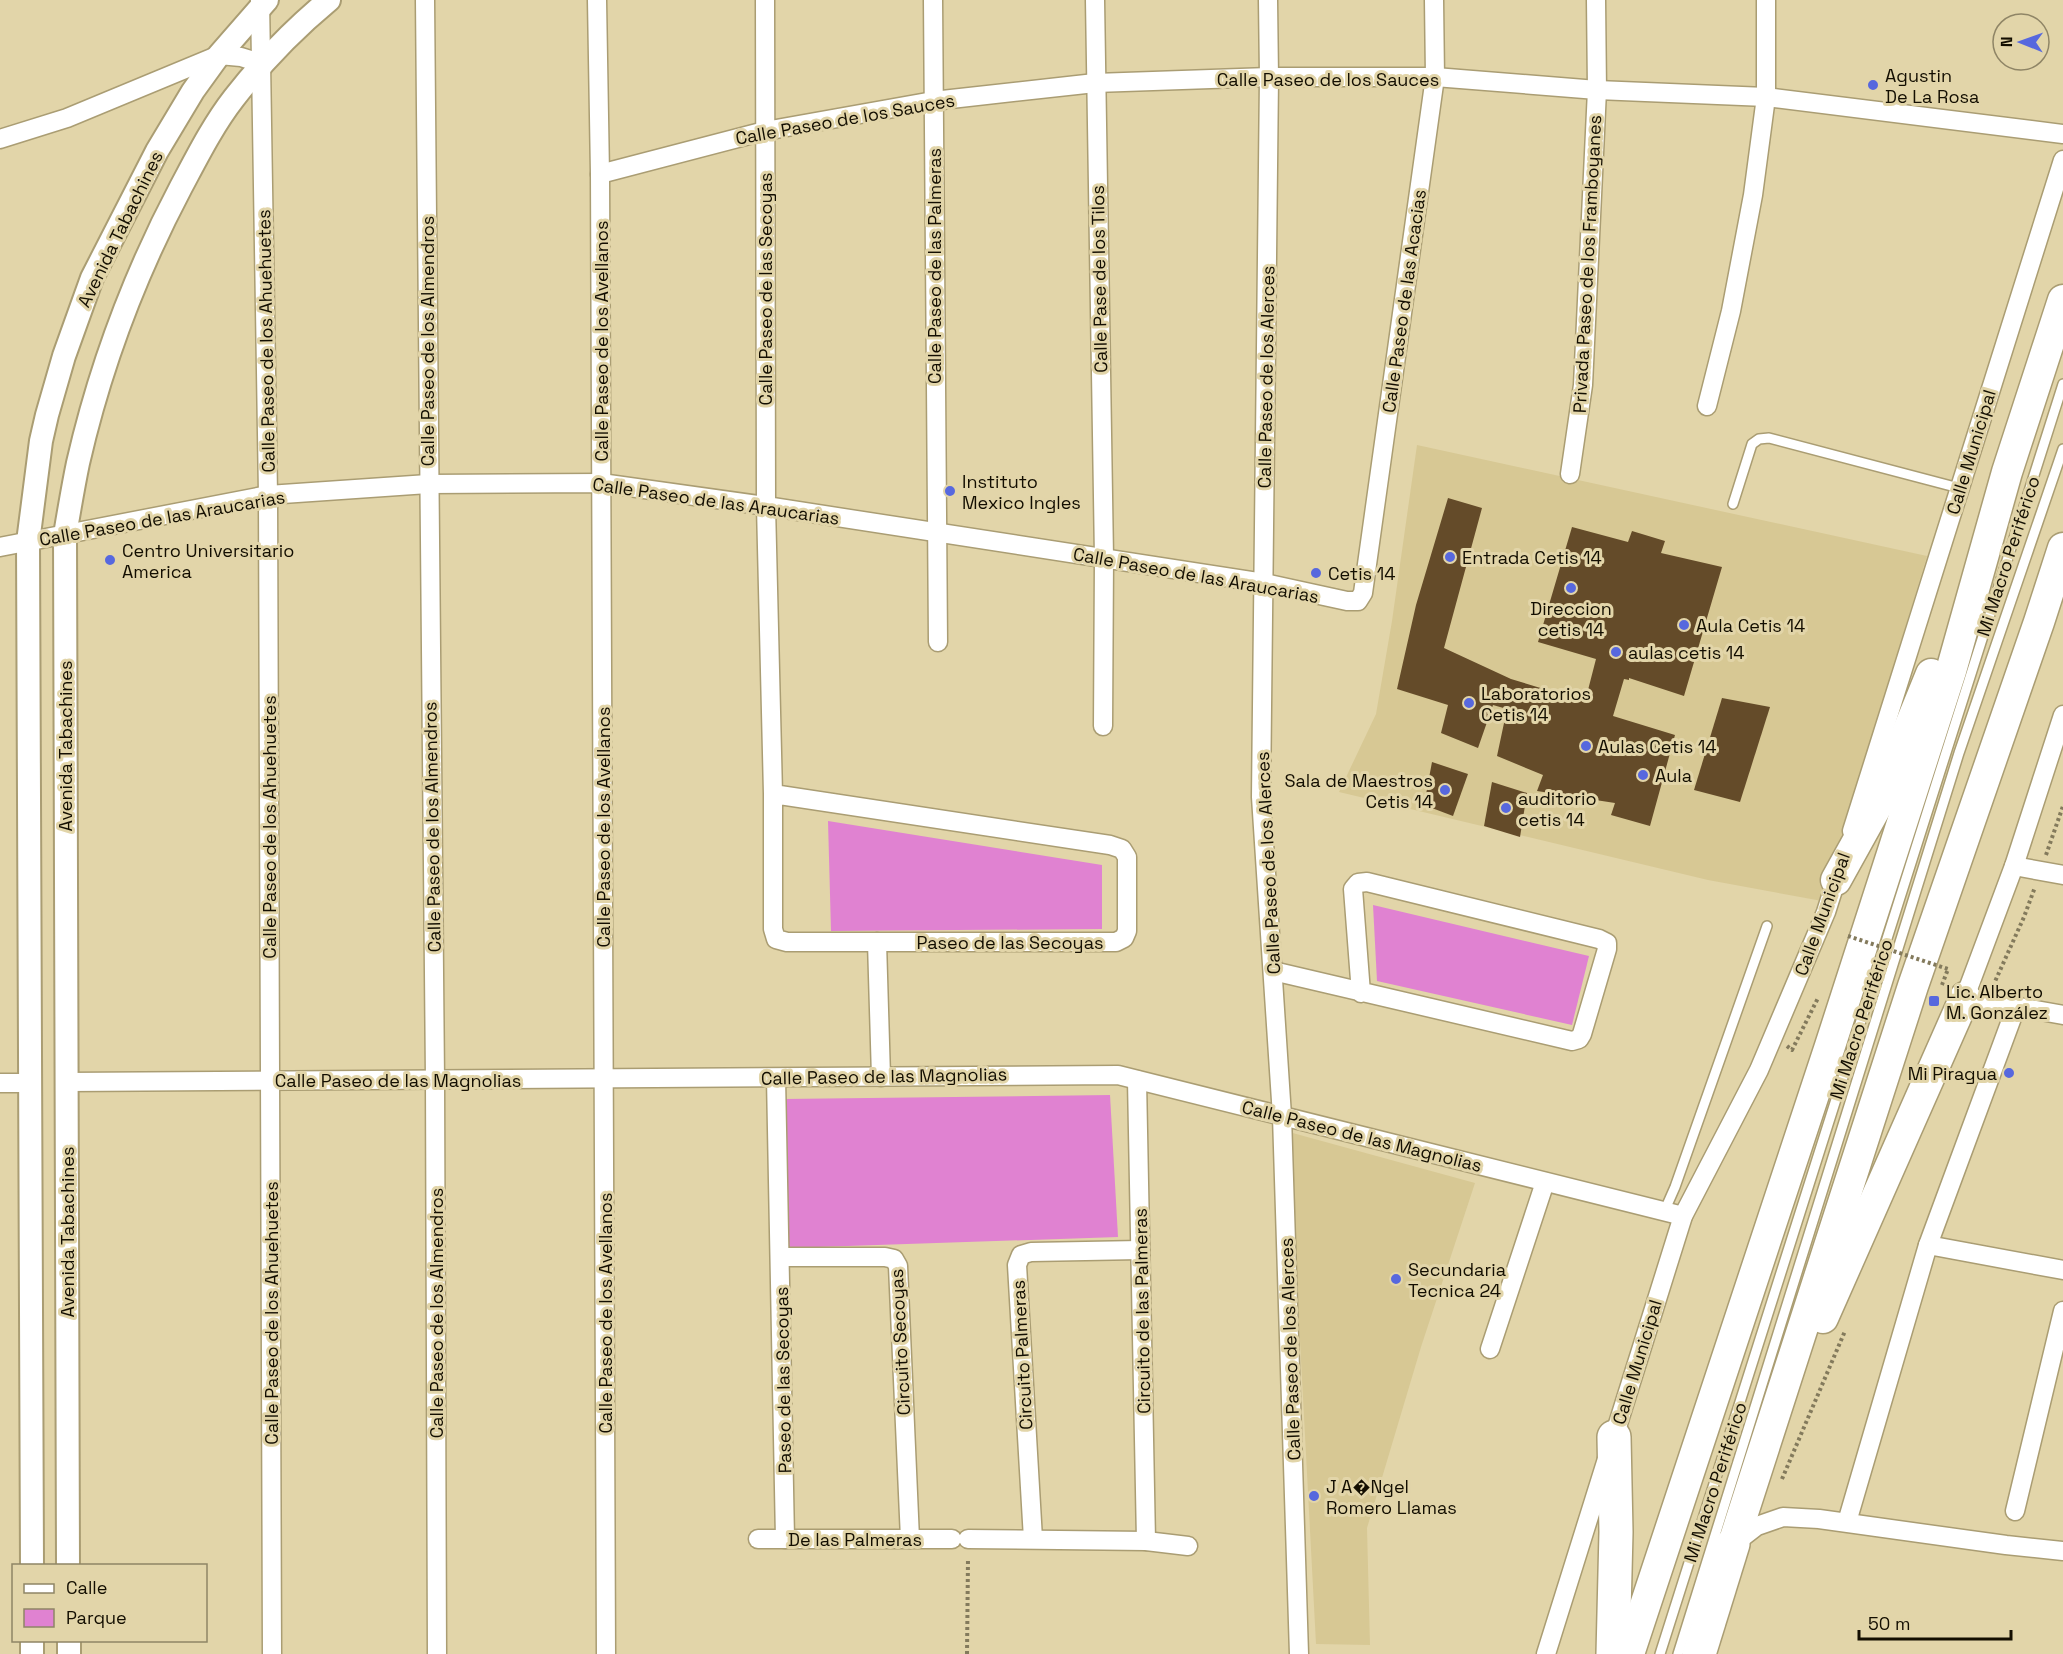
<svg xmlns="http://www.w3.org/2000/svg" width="2063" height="1654" font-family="'Space Grotesk',sans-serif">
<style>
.built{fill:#d7c894}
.green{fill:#e082d1}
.building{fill:#644b29}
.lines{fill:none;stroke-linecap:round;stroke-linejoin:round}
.service-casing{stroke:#aa9d73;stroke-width:12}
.minor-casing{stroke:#aa9d73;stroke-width:21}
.tertiary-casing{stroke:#aa9d73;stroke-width:26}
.trunk-casing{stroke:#aa9d73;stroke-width:33}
.motorway-casing{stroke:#aa9d73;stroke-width:36}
.path{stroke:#837a5c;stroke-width:4;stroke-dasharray:3 3;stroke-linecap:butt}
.service{stroke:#fff;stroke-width:9}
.minor{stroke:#fff;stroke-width:18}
.tertiary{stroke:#fff;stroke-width:22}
.trunk{stroke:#fff;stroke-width:30}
.motorway{stroke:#fff;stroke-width:33}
.path-bridge{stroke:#837a5c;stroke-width:4;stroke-dasharray:3 3;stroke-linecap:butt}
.poi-dot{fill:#5768de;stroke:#e2d5a9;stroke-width:2}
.labels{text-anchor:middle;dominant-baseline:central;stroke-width:6;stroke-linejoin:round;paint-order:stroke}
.poi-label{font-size:18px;fill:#130e01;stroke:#e2d5a9;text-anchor:start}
.street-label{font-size:18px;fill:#130e01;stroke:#e2d5a9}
</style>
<rect width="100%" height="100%" fill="#e2d5a9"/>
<g class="built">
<polygon points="1417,445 1927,556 1822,901 1708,880 1339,792 1376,714 1392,621"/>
<polygon points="1289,1132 1475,1183 1421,1347 1367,1528 1370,1645 1316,1644"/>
</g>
<g class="green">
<polygon points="828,821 1102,865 1102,929 831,931"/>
<polygon points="1373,905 1589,956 1572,1025 1377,981"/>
<polygon points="1110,1095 1118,1237 788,1248 783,1099"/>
</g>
<g class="building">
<polygon points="1448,498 1482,508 1444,648 1511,679 1580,700 1583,689 1588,690 1596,659 1538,642 1572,527 1628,542 1632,531 1665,541 1661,553 1722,567 1684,696 1629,678 1629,680 1624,679 1613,716 1675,735 1650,826 1611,815 1615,803 1537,791 1543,775 1497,756 1507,709 1493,705 1478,748 1441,733 1448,705 1397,689 1416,605"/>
<polygon points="1722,698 1770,707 1740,802 1694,790"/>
<polygon points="1432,762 1468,774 1453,816 1424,805"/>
<polygon points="1492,782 1527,793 1520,837 1484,826"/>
</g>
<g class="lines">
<g class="service-casing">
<g id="service">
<polyline points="1733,504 1752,444 1759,439 1769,438 1959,488"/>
<polyline points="1664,1212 1675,1187 1767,926"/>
<polyline points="1660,1654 2063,384"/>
<polyline points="1678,1654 1959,753 2063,449"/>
</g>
</g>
<g class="minor-casing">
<g id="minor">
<polyline points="260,0 268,495 272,1654"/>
<polyline points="425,0 435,1080 437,1654"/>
<polyline points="597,0 600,174 606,1654"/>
<polyline points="765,0 766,506 773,794 773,929 776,939 787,942 1116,942 1124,938 1127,931 1127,857 1122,849 1110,845 773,794"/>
<polyline points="933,0 938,642"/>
<polyline points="1095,0 1104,558 1103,726"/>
<polyline points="1268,0 1269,77 1261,797 1282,1116 1299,1654"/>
<polyline points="0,139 67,118 219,55 241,57 263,64"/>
<polyline points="600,174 765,131 933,101 1095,83 1269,77 1435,77 1597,90 1766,97 2063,134"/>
<polyline points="1707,406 1731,311 1753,195 1766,97 1766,0"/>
<polyline points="1570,474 1583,385 1597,90 1596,0"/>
<polyline points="0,547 268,495 428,484 601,483 766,506 1264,583 1347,601 1358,601 1363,593 1435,77 1434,0"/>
<polyline points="2063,715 2014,866 1965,997 2063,1015"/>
<polyline points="1852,831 2063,160"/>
<polyline points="2014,866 2063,875"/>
<polyline points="877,942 881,1077"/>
<polyline points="1273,971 1572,1041 1579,1039 1582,1034 1607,949 1607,943 1599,939 1367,882 1358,883 1353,889 1361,993"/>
<polyline points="776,1078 785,1539"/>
<polyline points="1137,1080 1146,1541"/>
<polyline points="67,1082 1118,1075 1683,1216"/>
<polyline points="0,1083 29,1083"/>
<polyline points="1928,1245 2063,1270"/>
<polyline points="781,1257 885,1257 894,1259 898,1266 910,1539"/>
<polyline points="1490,1349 1545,1182"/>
<polyline points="2015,1511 2063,1311"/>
<polyline points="1847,1522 1928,1245 2016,1007"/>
<polyline points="758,1539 952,1539"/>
<polyline points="968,1539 1146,1541 1188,1546"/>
<polyline points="1033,1539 1017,1265 1021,1255 1031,1252 1140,1250"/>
<polyline points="1735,1543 1757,1526 1783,1517 1819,1519 2006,1545 2063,1551"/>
<polyline points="1546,1654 1683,1216 1759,1070 1826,912 1839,871"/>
</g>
</g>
<g class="tertiary-casing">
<g id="tertiary">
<polyline points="32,1566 28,542 41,441 47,415 64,356 92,278 157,151 193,91 219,55 267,0"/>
<path d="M68,1566l-3,-1031c4,-24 8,-48 13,-72 22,-96 57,-189 103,-276 16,-30 32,-62 53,-89 28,-36 60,-69 95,-98"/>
<polyline points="69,1640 69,1654"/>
<polyline points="32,1654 32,1640"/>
</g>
</g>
<g class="trunk-casing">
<g id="trunk">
<polyline points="1836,880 1877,806 1931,674"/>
<polyline points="1823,1318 1965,997"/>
<polyline points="1733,1544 1913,986 2039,622 2063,548"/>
<polyline points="1629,1654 1830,1046 1951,671 2007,472 2063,300"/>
</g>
</g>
<g class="motorway-casing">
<g id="motorway">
<polyline points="1613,1654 1616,1532 1614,1437"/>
<polyline points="1699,1654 1733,1544"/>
</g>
</g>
<g class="path">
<polyline points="2046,855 2063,806"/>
<polyline points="1942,985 1948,969"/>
<polyline points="1993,986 2024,917 2035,887"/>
<polyline points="1787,1046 1792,1050 1818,998"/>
<polyline points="1782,1479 1845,1331"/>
<polyline points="967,1654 968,1558"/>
</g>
<use href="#service" class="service"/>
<use href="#minor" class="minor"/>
<use href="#tertiary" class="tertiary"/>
<use href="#trunk" class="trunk"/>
<use href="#motorway" class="motorway"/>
<polyline class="path-bridge" points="1848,936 1948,969"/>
</g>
<g class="poi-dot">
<circle cx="1873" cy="85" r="6"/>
<circle cx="950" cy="491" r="6"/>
<circle cx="1450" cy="557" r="6"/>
<circle cx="110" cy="560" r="6"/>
<circle cx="1316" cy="573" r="6"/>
<circle cx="1571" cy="588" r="6"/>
<circle cx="1684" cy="625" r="6"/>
<circle cx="1616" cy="652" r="6"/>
<circle cx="1469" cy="703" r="6"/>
<circle cx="1586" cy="746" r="6"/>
<circle cx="1643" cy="775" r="6"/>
<circle cx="1445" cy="790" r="6"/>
<circle cx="1506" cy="808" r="6"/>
<rect x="1928" y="995" width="12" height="12" rx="3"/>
<circle cx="2009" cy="1073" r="6"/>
<circle cx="1396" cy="1279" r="6"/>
<circle cx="1314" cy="1496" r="6"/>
</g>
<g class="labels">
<g class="poi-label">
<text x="1885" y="75">Agustin<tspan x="1885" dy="21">De La Rosa</tspan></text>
<text x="962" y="481">Instituto<tspan x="962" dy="21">Mexico Ingles</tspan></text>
<text x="122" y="550">Centro Universitario<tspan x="122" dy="21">America</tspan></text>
<text x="1462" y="557">Entrada Cetis 14</text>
<text x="1328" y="573">Cetis 14</text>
<text x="1571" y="608" text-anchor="middle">Direccion<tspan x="1571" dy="21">cetis 14</tspan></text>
<text x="1696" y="625">Aula Cetis 14</text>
<text x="1628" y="652">aulas cetis 14</text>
<text x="1481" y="693">Laboratorios<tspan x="1481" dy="21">Cetis 14</tspan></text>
<text x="1598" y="746">Aulas Cetis 14</text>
<text x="1655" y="775">Aula</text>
<text x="1433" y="780" text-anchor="end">Sala de Maestros<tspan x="1433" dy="21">Cetis 14</tspan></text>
<text x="1518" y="798">auditorio<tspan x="1518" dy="21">cetis 14</tspan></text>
<text x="1946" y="991">Lic. Alberto<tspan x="1946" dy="21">M. González</tspan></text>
<text x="1997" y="1073" text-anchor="end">Mi Piragua</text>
<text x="1408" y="1269">Secundaria<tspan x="1408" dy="21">Tecnica 24</tspan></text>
<text x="1326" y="1486">J A�Ngel<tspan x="1326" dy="21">Romero Llamas</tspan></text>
</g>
<g class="street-label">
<text x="1328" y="79">Calle Paseo de los Sauces</text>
<text transform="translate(845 119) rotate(-10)">Calle Paseo de los Sauces</text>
<text transform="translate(120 229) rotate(-64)">Avenida Tabachines</text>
<text transform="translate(1587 264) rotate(-87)">Privada Paseo de los Framboyanes</text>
<text transform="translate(934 266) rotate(-90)">Calle Paseo de las Palmeras</text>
<text transform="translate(1099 279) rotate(-91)">Calle Pase de los Tilos</text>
<text transform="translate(765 289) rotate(-90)">Calle Paseo de las Secoyas</text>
<text transform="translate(1404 301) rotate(-82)">Calle Paseo de las Acacias</text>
<text transform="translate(266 341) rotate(-91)">Calle Paseo de los Ahuehuetes</text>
<text transform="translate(427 341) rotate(-90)">Calle Paseo de los Almendros</text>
<text transform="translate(601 341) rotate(-90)">Calle Paseo de los Avellanos</text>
<text transform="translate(1266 377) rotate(-89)">Calle Paseo de los Alerces</text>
<text transform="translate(1971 452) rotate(-73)">Calle Municipal</text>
<text transform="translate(716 501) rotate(8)">Calle Paseo de las Araucarias</text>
<text transform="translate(162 518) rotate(-10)">Calle Paseo de las Araucarias</text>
<text transform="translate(2008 556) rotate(-72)">Mi Macro Periférico</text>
<text transform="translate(1196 575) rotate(10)">Calle Paseo de las Araucarias</text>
<text transform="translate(65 746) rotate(-90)">Avenida Tabachines</text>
<text transform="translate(269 827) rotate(-90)">Calle Paseo de los Ahuehuetes</text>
<text transform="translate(432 827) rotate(-91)">Calle Paseo de los Almendros</text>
<text transform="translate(603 827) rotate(-90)">Calle Paseo de los Avellanos</text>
<text transform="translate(1268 863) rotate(-93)">Calle Paseo de los Alerces</text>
<text transform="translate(1822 914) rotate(-70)">Calle Municipal</text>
<text x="1010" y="942">Paseo de las Secoyas</text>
<text transform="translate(1861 1019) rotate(-72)">Mi Macro Periférico</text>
<text transform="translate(884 1076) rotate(-1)">Calle Paseo de las Magnolias</text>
<text x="398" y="1080">Calle Paseo de las Magnolias</text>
<text transform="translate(1362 1136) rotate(14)">Calle Paseo de las Magnolias</text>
<text transform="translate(67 1232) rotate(-90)">Avenida Tabachines</text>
<text transform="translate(1142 1311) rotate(-91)">Circuito de las Palmeras</text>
<text transform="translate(271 1313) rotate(-90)">Calle Paseo de los Ahuehuetes</text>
<text transform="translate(436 1313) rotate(-90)">Calle Paseo de los Almendros</text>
<text transform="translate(605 1313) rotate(-90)">Calle Paseo de los Avellanos</text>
<text transform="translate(900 1342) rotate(-93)">Circuito Secoyas</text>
<text transform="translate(1290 1349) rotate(-92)">Calle Paseo de los Alerces</text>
<text transform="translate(1022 1355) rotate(-93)">Circuito Palmeras</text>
<text transform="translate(1637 1362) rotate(-73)">Calle Municipal</text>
<text transform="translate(783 1380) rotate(-91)">Paseo de las Secoyas</text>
<text transform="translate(1715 1482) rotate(-72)">Mi Macro Periférico</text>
<text x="855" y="1539">De las Palmeras</text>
</g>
</g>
<rect x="12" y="1564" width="195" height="78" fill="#e2d5a9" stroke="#8f8566" stroke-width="1.5"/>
<rect x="24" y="1584" width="30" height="9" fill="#ffffff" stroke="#8f8566" stroke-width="1.5"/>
<text x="66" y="1594" font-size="18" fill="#130e01">Calle</text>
<rect x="24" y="1609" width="30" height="18" fill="#e082d1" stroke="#8f8566" stroke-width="1.5"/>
<text x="66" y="1624" font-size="18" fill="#130e01">Parque</text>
<g transform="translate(2021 42) rotate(271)"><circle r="28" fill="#e2d5a9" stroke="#8f8566" stroke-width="1.5"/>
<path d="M0-4.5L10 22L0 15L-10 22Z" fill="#5768de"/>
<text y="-9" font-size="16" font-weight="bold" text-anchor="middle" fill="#130e01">N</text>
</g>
<path d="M1859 1630v9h152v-9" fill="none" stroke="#130e01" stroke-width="3"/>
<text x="1868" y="1630" font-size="18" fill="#130e01" stroke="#e2d5a9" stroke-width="4.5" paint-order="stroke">50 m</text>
</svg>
